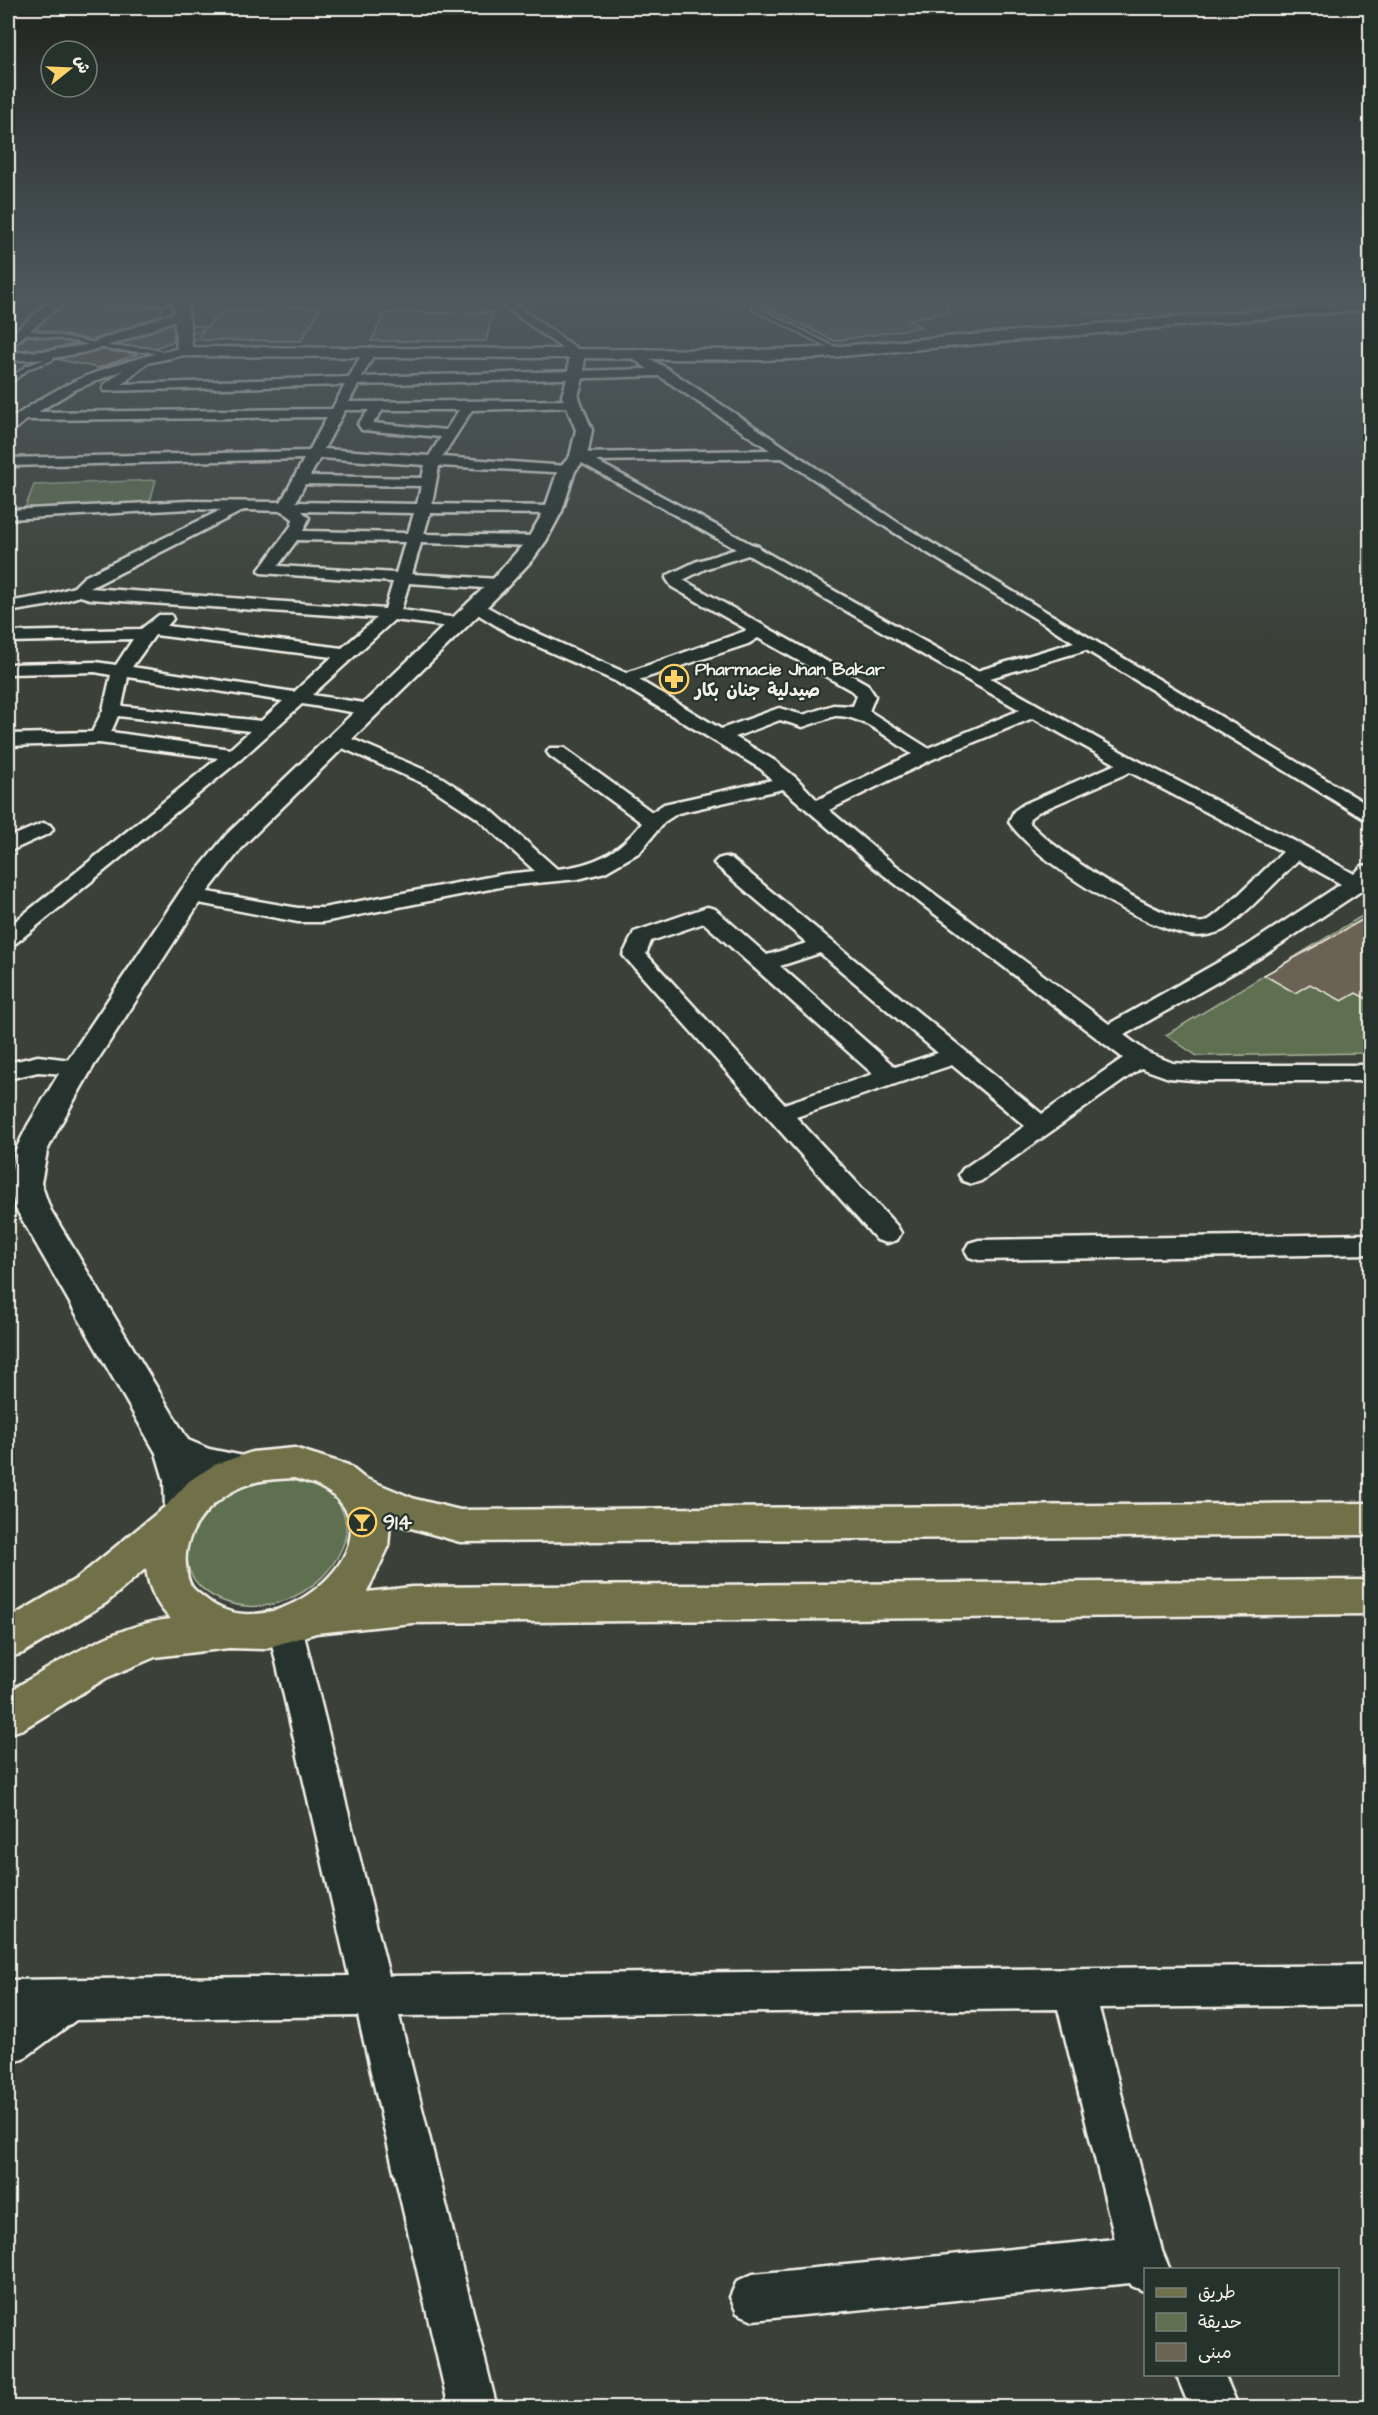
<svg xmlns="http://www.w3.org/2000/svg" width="1378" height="2415" font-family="'Architects Daughter','Playpen Sans Arabic',sans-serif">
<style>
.built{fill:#494b41}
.green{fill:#5f7051;stroke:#aab09c;stroke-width:1.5}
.building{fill:#6b6354;stroke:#f4f1e8;stroke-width:1.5}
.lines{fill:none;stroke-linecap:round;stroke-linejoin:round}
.service-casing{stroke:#f4f1e8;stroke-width:4}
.minor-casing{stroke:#f4f1e8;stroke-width:5}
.tertiary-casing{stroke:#f4f1e8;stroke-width:5}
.primary-casing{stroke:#f4f1e8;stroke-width:5}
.path{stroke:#f4f1e8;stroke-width:1.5;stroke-dasharray:2 2;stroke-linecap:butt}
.service{fill:#26332d;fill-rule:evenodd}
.minor{fill:#26332d;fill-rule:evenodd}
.tertiary{fill:#26332d;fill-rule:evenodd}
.primary{fill:#70704a;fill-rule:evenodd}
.labels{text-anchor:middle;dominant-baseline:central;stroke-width:4.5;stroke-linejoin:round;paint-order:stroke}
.far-poi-label{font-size:18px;font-weight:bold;fill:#f4f1e8;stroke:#26332d;text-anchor:start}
.poi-label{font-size:21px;font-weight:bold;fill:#f4f1e8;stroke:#26332d;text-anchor:start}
</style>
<rect width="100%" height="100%" fill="#3b4139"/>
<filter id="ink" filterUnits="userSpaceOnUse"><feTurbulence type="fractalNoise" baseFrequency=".0167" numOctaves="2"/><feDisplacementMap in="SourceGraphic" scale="12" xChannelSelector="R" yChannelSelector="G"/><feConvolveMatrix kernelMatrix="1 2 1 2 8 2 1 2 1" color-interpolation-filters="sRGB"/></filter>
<g filter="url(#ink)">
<g class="built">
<polygon points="708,299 1021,299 1063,315 1077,324 837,347 749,303 722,307"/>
<polygon points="314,307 314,309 421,307 406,344 230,343 205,338 200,308"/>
</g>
<g class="green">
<polygon points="1050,299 1370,299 1370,301 1174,316 1165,313 1117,317 1113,314 1092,316"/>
<polygon points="156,480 150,502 25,508 34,485"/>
<polygon points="1370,911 1370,1049 1364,1053 1197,1056 1166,1035"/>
<path d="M296,1476c10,4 21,8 29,13 8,5 13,13 17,21 6,13 5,28 -1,40 -20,46 -85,73 -130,45 -24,-15 -29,-37 -19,-62 2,-6 3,-13 7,-17 5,-6 14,-12 21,-17 6,-5 14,-14 22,-16 16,-6 37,-5 54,-7z"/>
</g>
<g class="building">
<polygon points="752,299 945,299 947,312 908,320 922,327 834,341"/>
<polygon points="70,304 117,307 162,306 161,315 92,340 35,329 51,315"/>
<polygon points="268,307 321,307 301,341 195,340 205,329 193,334 192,325 207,327 223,310 266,310"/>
<polygon points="493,312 486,341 371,341 385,313"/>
<polygon points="173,323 174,341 155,348 118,345"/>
<polygon points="28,336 74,343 77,344 47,349 10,350"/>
<polygon points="101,350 138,354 98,368 57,359"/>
<polygon points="1371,915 1371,1001 1356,993 1342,1001 1310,984 1295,993 1264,975"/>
</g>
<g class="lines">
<g class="service-casing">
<g id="service">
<polygon points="181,299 183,301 180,303 117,305 54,301"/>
<polygon points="753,307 757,307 842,351 837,352 753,309"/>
<path d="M22,329c29,5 58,11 87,17 19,3 41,-2 58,9l-3,2 -14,-5 -39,-2 -37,-9 -54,-9z"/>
<polygon points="49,354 54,355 53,360 30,368 8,385 8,380 26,366 48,358"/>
<polygon points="8,415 22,418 19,420 8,419"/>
</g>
</g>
<g class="minor-casing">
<g id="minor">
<polygon points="50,299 62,299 62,303 12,346 8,347 8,337 50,302"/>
<polygon points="494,299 507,299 583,353 581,356 573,356"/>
<polygon points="181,310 187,314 185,316 125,340 86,352 47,359 8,361 8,353 47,351 86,345"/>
<path d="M185,347l4,1 2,3 -2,3 -42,9 -25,21 227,-7 14,-25 6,-4 6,4 -13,25 286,-8 -19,-13 -2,-3 6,-4 35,20 232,155 470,282v14l-7,-2 -277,-168 -96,28 137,77 177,91 50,28 8,-8 8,-1v17l-6,7 -103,68 -137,78 24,18 25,10 30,2h167v16h-167l-34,-3 -28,-10 -160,113 -9,3 -9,-3 -4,-6 4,-6 62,-43 -73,-61 -156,52 101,109 4,7 -4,7 -10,3 -10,-3 -254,-285 11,-23 73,-25 8,2 52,46 40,-12 -89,-76 -4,-4 4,-4 7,-2 7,2 310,255 81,-56 -251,-192 -89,-77 -105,24 -14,9 -24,30 -35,20 -27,7 -73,7 -182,36h-25l-115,-22 -3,-5 3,-5 8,-1 107,19h25l182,-34 30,-3 -58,-53 -50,-33 -96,-42 -2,-4 2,-4 7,-2 103,44 50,33 66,59c38,-4 61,-16 85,-46l-92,-67 -3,-4 3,-4h14l88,64 12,-8 108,-24 -11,-11 -146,-88 -105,-47 -44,-27 2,-4h12l42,23 104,47 119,-42 1,-2 -74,-42 -6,-9 2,-3 27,-13 41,-13 -165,-92 7,-4 192,-3 -111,-74 -301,9 -9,17 229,-2 2,3 -2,3 -5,1 -101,3 -30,47 125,9 7,4 -2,3 -133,-7 -7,38 121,2 5,2 3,3 -3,3 -128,-1 -6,21 112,2 8,5 -8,5 -115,-3 -9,31 87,5 8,5 -8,5 -90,-6 -8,27 63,9 3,4 -3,4 -6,1 -64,-8 -82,75 65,10 2,4 -2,4 -7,2 -68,-11 -61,55 -225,184 -8,2v-18l210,-169 -119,-15 -91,3v-12l84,-2 11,-22 8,-35 -16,-3 -87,2v-10l87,-2 21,3 17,-26 -125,3v-10l133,-3 18,-14h12l2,4 -6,7 175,22 35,-30 -287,-19 -10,-3 -29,9 -43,7v-10l40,-7 26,-8 10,-10 137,-67 -32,-1 -181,10v-9l181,-9 92,1 23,-43 -296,7v-8l301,-7 18,-34 -301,3 -13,11 -5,1v-10c52,-42 112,-61 177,-75zM123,370l-19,15 -1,3 1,3 241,-6 -13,24 -294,3 36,-22zM345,410h24l-11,14 4,6 79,7 -12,19 -105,-7zM383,410h76l-13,20 -73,-7zM320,458l105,7 -3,13 -112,-2zM782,458l108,72 184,112 -97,29 -217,-122 -2,-3 -7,-2 -155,-83zM305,484l116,2 -4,18 -121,-2zM244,510l38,1 11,8 -2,7 -32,44 2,3 132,9 -8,27 -295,-21zM302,511l112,2 -6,20 -105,-2 6,-13zM297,540l108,2 -9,31 -118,-7zM748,555l272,155 -92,38 -59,-37 6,-15 -8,-12 -184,-104 24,-12zM155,635l177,22 -38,35 -162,-25zM758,638l96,54 3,4 -4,10 -20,-1 -30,10 -24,-7 -58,21 -82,-49 109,-36zM128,677l155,24 -22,20 -139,-15zM118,716l132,15 -20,18 -119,-17zM835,716c28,-1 54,23 77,38l-95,46 -21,-22 -21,-17 -40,-24 45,-17 23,7zM1033,718l83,46 -92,40 -10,7 -5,11c28,41 131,104 180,113 11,2 22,0 32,-4 12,-4 64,-58 77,-71l43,24 -96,63 -136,77 -223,-166 -57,-48 104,-51zM1130,772l153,80c-13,12 -67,67 -78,70 -34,7 -154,-73 -176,-100l1,-4 8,-6zM704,923l169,151 -89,30 -138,-150 5,-13zM820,953l118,100 -43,14 -115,-101z"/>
<polygon points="43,823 50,825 53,829 50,833 8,852 8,838"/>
<polygon points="38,1056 87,1062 90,1067 87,1072 78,1075 38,1072 8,1079 8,1063"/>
<polygon points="1370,1234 1370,1254 979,1260 969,1257 965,1250 969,1243 979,1240"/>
<polygon points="285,1612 297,1617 302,1627 389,1976 1370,1965 1370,2005 1099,2008 1162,2251 1170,2270 1146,2270 1146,2292 1132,2286 1130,2283 753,2320 737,2313 730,2297 737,2281 753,2274 1115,2239 1058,2009 399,2016 497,2408 449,2408 358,2016 76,2020 23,2059 8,2064 8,1980 349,1976 268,1627 273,1617"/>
<polygon points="1176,2374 1224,2374 1239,2408 1190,2408"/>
</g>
</g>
<g class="tertiary-casing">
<polygon id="tertiary" points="173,299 187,299 192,347 760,350 818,348 1370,301 1370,309 818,358 760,360 584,358 584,375 578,396 592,430 587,457 575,471 562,511 546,541 533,559 506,588 245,844 202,899 93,1067 60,1125 47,1151 41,1183 50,1209 188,1440 209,1449 258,1459 263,1470 258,1481 244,1485 202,1477 205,1509 199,1520 185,1525 171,1520 165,1509 164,1480 156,1453 16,1209 9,1183 15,1151 28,1125 63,1067 182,889 227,834 492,580 527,540 544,511 558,470 570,456 576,430 562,396 568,375 569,358 185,356 177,351"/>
</g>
<g class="primary-casing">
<path id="primary" d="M294,1448l54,17 16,13 51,21 45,11 910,-7v32l-910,7 -70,-20 -2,26 -21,44 45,-5 958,-7v34l-958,9 -96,10 -53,16 -34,-1 -74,9 -49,21 -83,51 -15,5v-42c48,-28 105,-67 163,-73 -14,-12 -23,-33 -25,-51l-40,35 -83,50 -15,5v-39l68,-40 91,-74 22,-24 25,-16 38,-13zM294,1478c8,3 18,5 26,9 92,47 -45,170 -114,112 -5,-4 -11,-8 -14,-12 -5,-7 -5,-14 -6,-22 -4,-36 30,-70 63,-81 14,-5 30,-5 45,-6z"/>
</g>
<polyline class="path" points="1045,299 1064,307"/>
<use href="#service" class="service"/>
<use href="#minor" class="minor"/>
<use href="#tertiary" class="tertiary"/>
<use href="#primary" class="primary"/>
</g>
</g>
<linearGradient id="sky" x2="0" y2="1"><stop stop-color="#20241f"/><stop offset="0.47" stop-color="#4f5a5f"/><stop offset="1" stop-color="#4f5a5f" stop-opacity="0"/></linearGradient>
<rect width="1378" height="638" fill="url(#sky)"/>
<defs>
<g id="pharmacy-ring" transform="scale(1.5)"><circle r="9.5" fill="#26332d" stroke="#ffd166" stroke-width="1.5"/><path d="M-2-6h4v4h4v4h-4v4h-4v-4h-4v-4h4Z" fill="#ffd166"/></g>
<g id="bar-ring" transform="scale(1.5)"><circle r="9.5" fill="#26332d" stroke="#ffd166" stroke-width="1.5"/><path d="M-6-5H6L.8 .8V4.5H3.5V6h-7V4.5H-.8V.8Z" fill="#ffd166"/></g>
</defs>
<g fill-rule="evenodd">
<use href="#pharmacy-ring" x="674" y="679"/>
<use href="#bar-ring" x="362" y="1522"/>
</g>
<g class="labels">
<g class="far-poi-label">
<text x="695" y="669">Pharmacie Jnan Bakar<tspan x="695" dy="21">صيدلية جنان بكار</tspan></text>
</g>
<g class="poi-label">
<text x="383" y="1522">914</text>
</g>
</g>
<rect width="1378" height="2415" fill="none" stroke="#26332d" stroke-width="30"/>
<rect x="15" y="15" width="1348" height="2385" fill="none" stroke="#f4f1e8" stroke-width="2" filter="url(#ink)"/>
<rect x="1144" y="2268" width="195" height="108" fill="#26332d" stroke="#787f78" stroke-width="1.5"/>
<rect x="1156" y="2288" width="30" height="9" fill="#70704a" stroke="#787f78" stroke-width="1.5"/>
<text x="1198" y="2298" font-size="18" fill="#f4f1e8">طريق</text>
<rect x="1156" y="2313" width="30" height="18" fill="#5f7051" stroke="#787f78" stroke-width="1.5"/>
<text x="1198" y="2328" font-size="18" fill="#f4f1e8">حديقة</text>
<rect x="1156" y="2343" width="30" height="18" fill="#6b6354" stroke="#787f78" stroke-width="1.5"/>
<text x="1198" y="2358" font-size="18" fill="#f4f1e8">مبنى</text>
<g transform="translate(69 69) rotate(72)"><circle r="28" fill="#26332d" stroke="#787f78" stroke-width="1.5"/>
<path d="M0-4.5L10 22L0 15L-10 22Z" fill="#ffd166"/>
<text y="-9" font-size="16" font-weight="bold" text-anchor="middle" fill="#f4f1e8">ش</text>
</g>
</svg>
